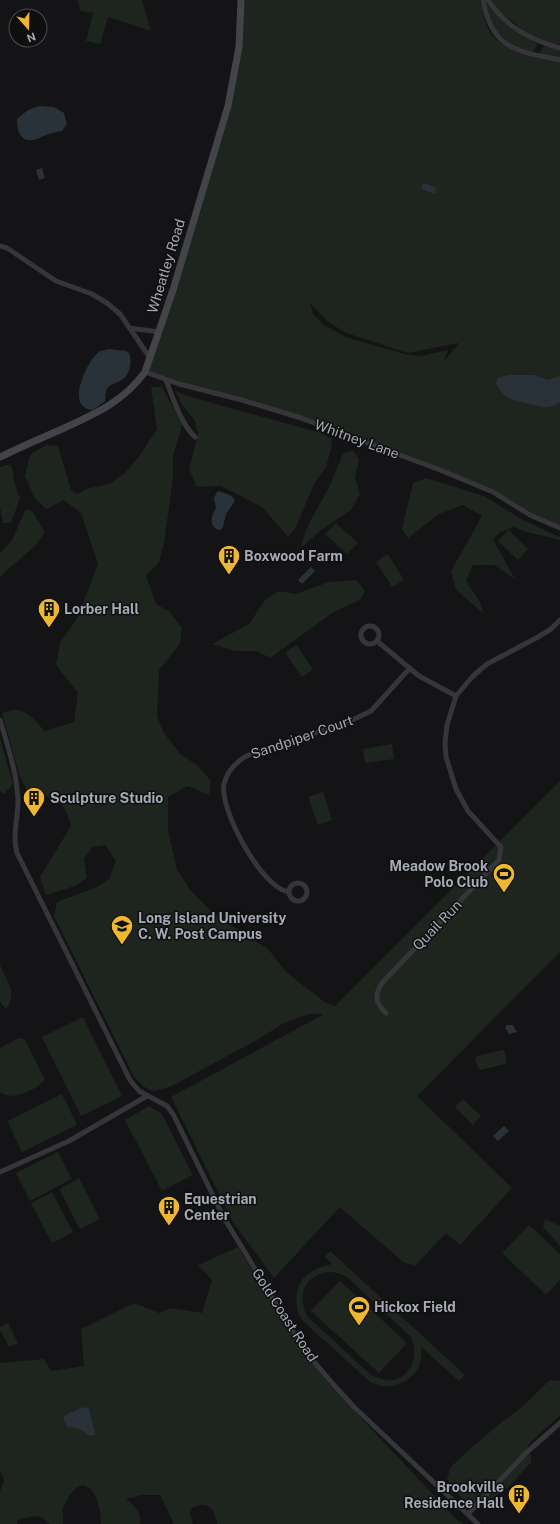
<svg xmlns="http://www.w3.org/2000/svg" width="560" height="1524" font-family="'Public Sans',sans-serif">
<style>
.green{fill:#1e251f;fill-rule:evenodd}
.water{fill:#2a3239}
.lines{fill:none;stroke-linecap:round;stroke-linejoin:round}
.minor{stroke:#35353a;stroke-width:5}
.secondary{stroke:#43444a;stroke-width:7}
.labels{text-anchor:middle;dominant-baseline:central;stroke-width:3;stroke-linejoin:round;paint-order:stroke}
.street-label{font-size:14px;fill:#a5aab5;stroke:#0f0f10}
.poi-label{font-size:14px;font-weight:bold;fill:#a5aab5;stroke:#0f0f10;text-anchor:start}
</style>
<rect width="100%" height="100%" fill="#141315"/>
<g class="green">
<polygon points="78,0 142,0 151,31 108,17 100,44 86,41 93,13 80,11"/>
<path d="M241,0h239c3,12 5,25 12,35 15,19 46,22 68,27v466l-11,-4 -56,-32 -192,-74 -156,-46 86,-279zM310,303l17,18 19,12 62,20 51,-10 -15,18 4,-11 -27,6 -13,-1 -62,-18 -22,-12 -11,-11z"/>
<polygon points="485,0 525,37 536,43 537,46 532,53 509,44 492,28"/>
<polygon points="490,0 560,0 560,45 541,41 526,34 516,24 497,10"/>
<polygon points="544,46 560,49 560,59 541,55 540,51"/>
<path d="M151,387h11l20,37 -3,13 -6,18v23l-9,65 -5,19 -13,14 10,28 14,8 12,16 -2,16 -21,26 -2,46 7,17 17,22 15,9 15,17 -2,14 -21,-9 -20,11v33l9,40 14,21 23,23 54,35 18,23 40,31 9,3 225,-225v171l-143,144 95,92 -52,57 -14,-12 -31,33 -12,-4 -63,-55 -66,71 -41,-56 -62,-125 153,-83h-15l-27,10 -18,12 -92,50c-22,7 -22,7 -38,-9l-80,-161 3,-14 40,-15 12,-8 7,-18 -11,-16 -13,2 -8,12 3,19 -12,8 -29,9 -6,-18 31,-51c-6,-29 -20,-28 -44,-35l-8,-17 -17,-61c23,-9 28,3 43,18l29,-9 4,-29 -22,-28 4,-22 22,-32 2,-10 14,-37 -17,-51 -17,-13 -18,9 -12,-12 -9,-21 5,-21 16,-10 12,1 13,44 7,4 8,-5 23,-5 17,-12 14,-17 17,-26z"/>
<polygon points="175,390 187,396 321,433 332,439 331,449 326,467 314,484 296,527 288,537 262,507 221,486 197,487 189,469 198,434 195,421 181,403"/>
<path d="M354,451l5,9 -4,18 5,16 -9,16 -30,20 -20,18c4,-22 16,-38 26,-57 6,-11 10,-24 15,-35l2,-3z"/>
<polygon points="10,464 13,471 14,481 20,498 11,523 3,523 0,507 0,467"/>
<polygon points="426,478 484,496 525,521 560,537 560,540 523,531 514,527 500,532 493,539 515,579 494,565 473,565 466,581 479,600 484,614 456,590 451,571 482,516 463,505 439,514 408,538 402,529 413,483"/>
<polygon points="26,509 33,512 45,532 35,546 6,571 0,578 0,553 12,540"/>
<polygon points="336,523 358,543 347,554 325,534"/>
<polygon points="509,530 528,549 518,560 498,541"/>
<polygon points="388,554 404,580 392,587 376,562"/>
<polygon points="356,580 365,590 360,600 334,612 270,658 257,651 235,651 212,644 249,624 265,600 279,591 295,594 329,582"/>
<polygon points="295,646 297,646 312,668 312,670 304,676 301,676 286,654 287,651"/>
<polygon points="0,738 13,784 4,794 0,791"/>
<polygon points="392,744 394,759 365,763 363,749"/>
<polygon points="323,792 332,820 318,825 308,797"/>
<path d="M0,965c7,15 18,28 6,44l-6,-7z"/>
<polygon points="83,1017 122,1096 81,1116 42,1037"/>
<path d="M19,1038l6,1 20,41c-11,10 -31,22 -45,12v-44z"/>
<polygon points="503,1050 505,1052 507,1062 505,1064 480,1070 478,1068 475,1058 477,1056"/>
<polygon points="62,1094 77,1125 22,1152 7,1121"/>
<polygon points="463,1099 481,1116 473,1125 455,1107"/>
<polygon points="149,1106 162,1114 193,1175 162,1191 125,1120"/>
<polygon points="58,1152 72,1179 30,1201 16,1173"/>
<polygon points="79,1178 100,1219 80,1229 59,1189"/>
<polygon points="52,1192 73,1232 52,1243 31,1203"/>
<polygon points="545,1219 560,1226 560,1246 543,1227"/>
<polygon points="529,1225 560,1254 560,1280 546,1295 502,1253"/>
<path d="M238,1247l54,88 38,50 127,135 7,4h-247c-2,-16 -11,-25 -26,-15l-1,4 3,11h-19l-14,-29h-19l-15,4c7,5 17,15 14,25h-39c0,-29 -18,-60 -37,-18 -3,5 0,12 -1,18h-13l-7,-6 -6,-2 -17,3 -2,1 -1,4h-17v-33l4,-9 -2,-8 -2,-4v-107l44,-4 7,12 33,-5 -3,-37 53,-26 25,10 11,-5 32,5 10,-33 -14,-15zM82,1407l7,1 6,24c-18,-1 -16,-6 -23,-20z"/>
<path d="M330,1251l135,124 -6,6 -38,-34c0,3 1,8 0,12 -2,18 -23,30 -40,27 -3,-1 -8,-3 -11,-4l-67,-61c-2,-4 -6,-9 -6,-14 -4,-27 12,-38 35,-43l-7,-7zM329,1272l9,1 9,4 63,59c9,16 3,40 -17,44 -8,1 -15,-2 -22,-5l-64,-59c-10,-22 -3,-40 22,-44z"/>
<polygon points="340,1281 407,1343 379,1373 311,1311"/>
<polygon points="8,1323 18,1343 9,1347 0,1330 0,1327"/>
<path d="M550,1380l10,1v34c-11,12 -25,20 -34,34l5,6v7l-21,24 -31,22 -13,-5 -15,-17 -4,-8 4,-11 10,-10 37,-32 25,-19z"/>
</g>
<g class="water">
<path d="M39,106l15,1 10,6 3,11 -5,7c-5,1 -11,2 -16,4 -3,1 -6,3 -9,4 -16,5 -20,-7 -20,-20l11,-9z"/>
<polygon points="42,168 45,178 39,180 36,170"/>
<polygon points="424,183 436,188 435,193 434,194 422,189 421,188"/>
<path d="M109,349l17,2 3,2c4,11 0,25 -11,29 -4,2 -9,3 -11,7 -2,3 -1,8 -2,12l-12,9c-29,-2 -6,-50 7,-59 3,-1 6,-1 9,-2z"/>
<path d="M508,375h26l13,5 13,-4v26c-14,9 -20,4 -34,1 -5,-2 -11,-2 -15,-4 -7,-2 -12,-11 -15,-16l2,-5z"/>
<path d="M219,491l13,5 3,5 -9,13 -3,13 -3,3c-12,-2 -9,-14 -4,-22l-2,-10 3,-6z"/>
<polygon points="311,567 315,571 302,584 298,580"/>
<polygon points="513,1025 517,1032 509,1034 505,1027 507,1025"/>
<polygon points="504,1126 509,1131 498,1141 493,1136"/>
<path d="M82,1407l7,1 6,24v3c-8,3 -9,-4 -16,-6 -3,-1 -7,-2 -11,-2l-4,-6v-5z"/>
</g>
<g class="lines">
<g class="minor">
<path d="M483,0c9,50 34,51 77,60"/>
<path d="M488,0c17,26 42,40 72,48"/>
<polyline points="0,246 7,248 56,281 92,294 107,303 120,314 150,358"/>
<polyline points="130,328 159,332"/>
<polyline points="145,372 179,384 242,400 301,418 440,470 493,492 530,515 560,528"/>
<path d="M166,380c7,18 15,44 29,57"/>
<circle cx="370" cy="635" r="9"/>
<polyline points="377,641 419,676 456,696"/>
<path d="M0,720c8,27 17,53 18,81 0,18 -6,34 -1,52l113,227 9,11 28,15 6,8 51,104 81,133 28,33 21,23 124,117"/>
<circle cx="298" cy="892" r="9"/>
<path d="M289,892c-27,-3 -70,-83 -65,-108 3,-13 11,-21 22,-28l104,-35 21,-10 39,-43"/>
<path d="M386,1013c-11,-11 -12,-17 -4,-30l117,-123 2,-13 -33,-36 -12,-22 -10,-32 -1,-14 2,-18 9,-29 17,-20 14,-12 51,-27 13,-8 9,-9"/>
<polyline points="0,1172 69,1141 147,1096"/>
<polyline points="468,1514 527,1452 560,1423"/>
</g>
<path class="secondary" d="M0,457c21,-10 41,-19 62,-28 33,-15 61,-27 83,-57l28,-82 55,-184 11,-59 2,-47"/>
</g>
<defs>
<g id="building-pin" transform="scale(1.15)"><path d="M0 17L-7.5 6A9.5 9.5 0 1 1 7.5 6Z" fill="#eeb732" stroke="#0f0f10"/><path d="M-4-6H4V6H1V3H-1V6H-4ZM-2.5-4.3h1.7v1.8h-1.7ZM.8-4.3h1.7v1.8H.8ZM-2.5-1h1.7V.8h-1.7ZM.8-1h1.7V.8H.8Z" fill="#111"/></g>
<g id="stadium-pin" transform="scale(1.15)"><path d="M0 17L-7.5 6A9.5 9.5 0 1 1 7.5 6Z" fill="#eeb732" stroke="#0f0f10"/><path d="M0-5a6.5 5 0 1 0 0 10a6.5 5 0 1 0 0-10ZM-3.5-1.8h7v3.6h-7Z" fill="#111"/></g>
<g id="university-pin" transform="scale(1.15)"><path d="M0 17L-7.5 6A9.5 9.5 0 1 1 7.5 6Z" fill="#eeb732" stroke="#0f0f10"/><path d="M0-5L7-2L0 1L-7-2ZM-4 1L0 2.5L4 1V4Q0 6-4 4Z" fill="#111"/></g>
</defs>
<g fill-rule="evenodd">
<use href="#building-pin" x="229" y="556"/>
<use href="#building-pin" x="49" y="609"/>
<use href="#building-pin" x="34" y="798"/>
<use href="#stadium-pin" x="504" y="874"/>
<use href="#university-pin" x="122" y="926"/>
<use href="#building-pin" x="169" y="1207"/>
<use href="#stadium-pin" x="359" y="1307"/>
<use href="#building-pin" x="519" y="1495"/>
</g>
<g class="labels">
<g class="street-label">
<text transform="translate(166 266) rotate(-73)">Wheatley Road</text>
<text transform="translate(357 439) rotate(20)">Whitney Lane</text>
<text transform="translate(302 737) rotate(-19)">Sandpiper Court</text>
<text transform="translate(437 925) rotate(-46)">Quail Run</text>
<text transform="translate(285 1315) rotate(57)">Gold Coast Road</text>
</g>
<g class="poi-label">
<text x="244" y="556">Boxwood Farm</text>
<text x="64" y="609">Lorber Hall</text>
<text x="50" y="798">Sculpture Studio</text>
<text x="488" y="866" text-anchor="end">Meadow Brook<tspan x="488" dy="16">Polo Club</tspan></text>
<text x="138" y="918">Long Island University<tspan x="138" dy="16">C. W. Post Campus</tspan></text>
<text x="184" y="1199">Equestrian<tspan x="184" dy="16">Center</tspan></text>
<text x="374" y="1307">Hickox Field</text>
<text x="504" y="1487" text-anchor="end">Brookville<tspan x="504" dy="16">Residence Hall</tspan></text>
</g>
</g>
<g transform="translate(28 28) rotate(160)"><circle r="19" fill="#0f0f10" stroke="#4b4d52"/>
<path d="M0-3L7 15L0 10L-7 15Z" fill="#eeb732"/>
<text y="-6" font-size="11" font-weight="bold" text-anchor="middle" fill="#a5aab5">N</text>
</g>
</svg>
